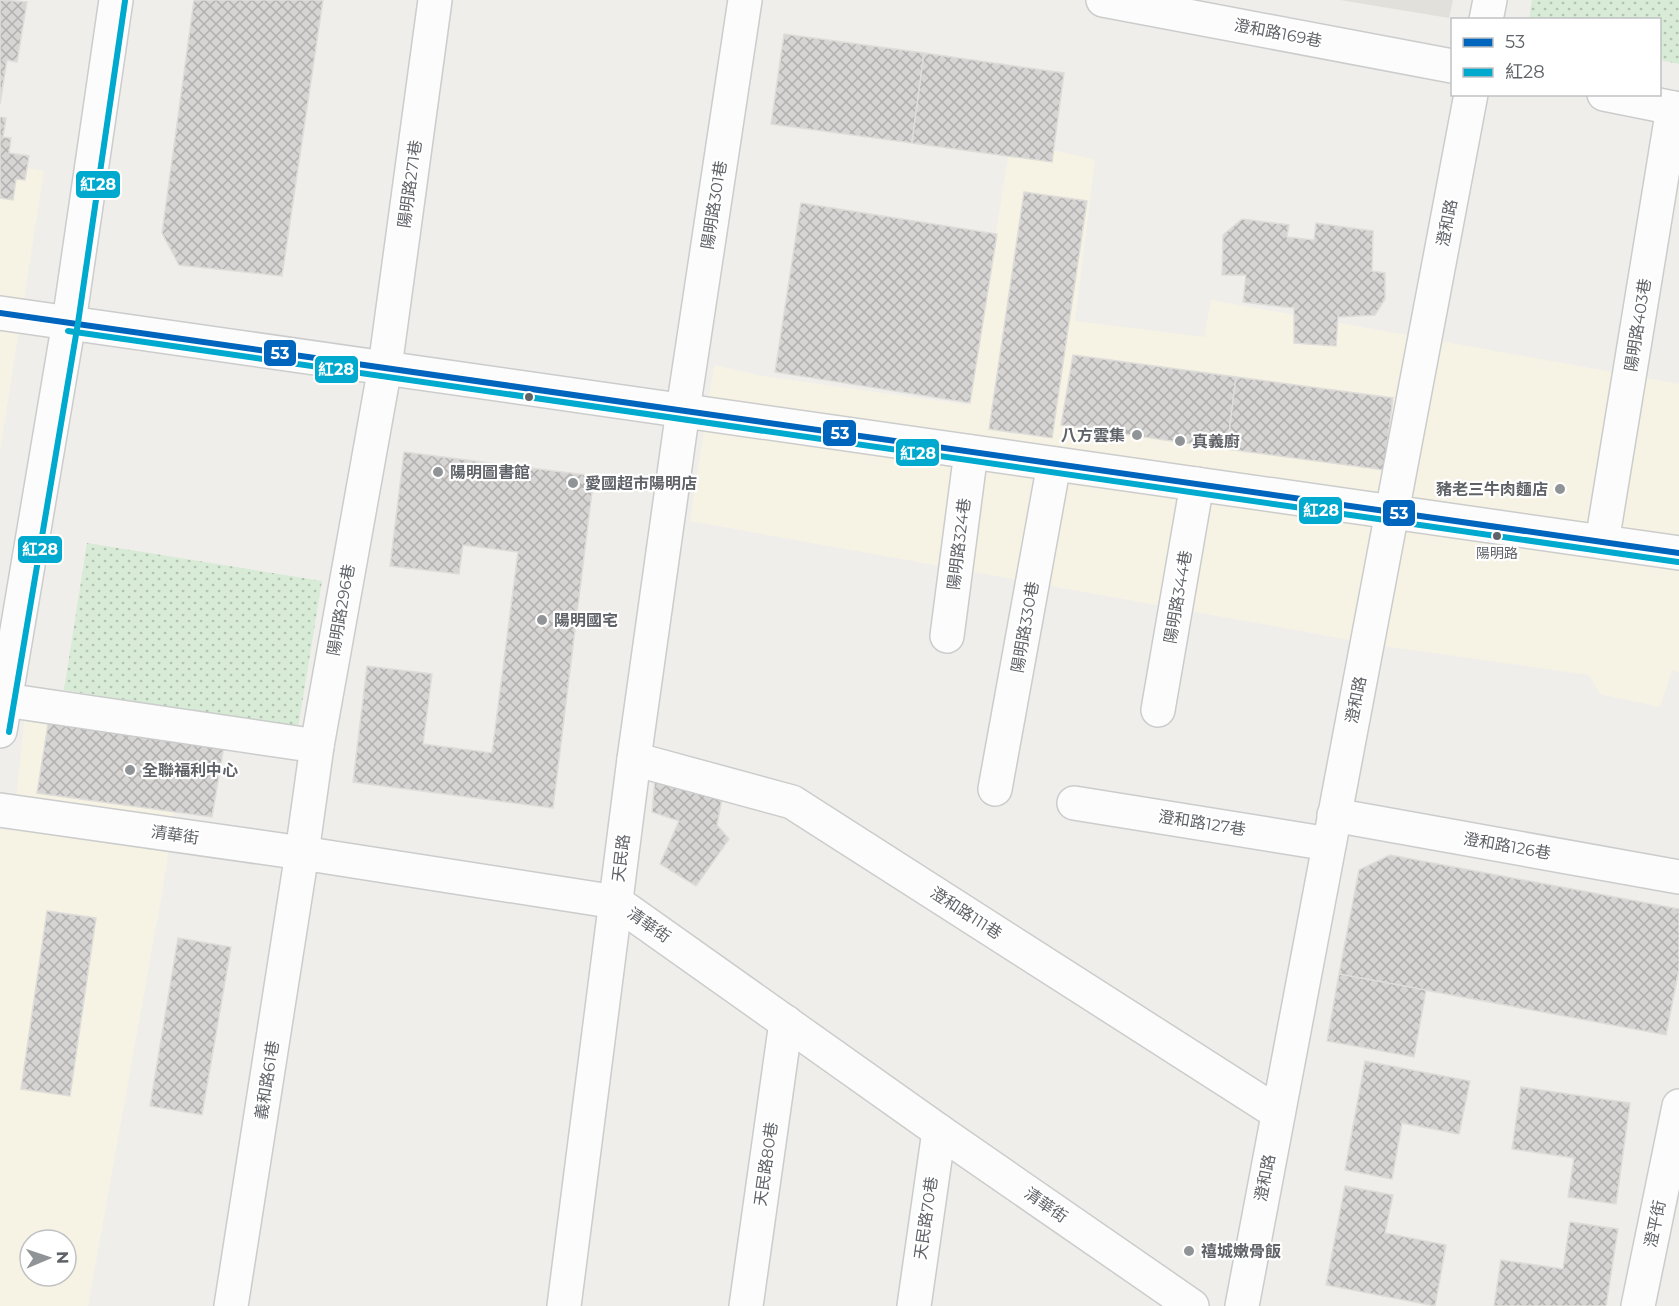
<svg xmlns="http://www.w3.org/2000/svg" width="1679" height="1306" font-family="Montserrat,'Noto Sans TC',sans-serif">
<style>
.commercial{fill:#f7f3e4;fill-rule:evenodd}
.education{fill:#e2e0da}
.grass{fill:url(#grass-dots)}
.building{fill:url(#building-cross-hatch);stroke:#deddd9;stroke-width:1.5}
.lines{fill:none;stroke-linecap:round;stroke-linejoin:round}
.minor-casing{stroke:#cbcccc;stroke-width:36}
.minor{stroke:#fdfcfc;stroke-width:33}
.bus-1-casing{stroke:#fff;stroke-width:10}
.bus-2-casing{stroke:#fff;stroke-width:10}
.bus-1{stroke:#0065bd;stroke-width:6}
.bus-2{stroke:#00a9ce;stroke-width:6}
.bus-dot{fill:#5f6368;stroke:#fff;stroke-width:2}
.poi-dot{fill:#919496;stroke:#fff;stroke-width:2}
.labels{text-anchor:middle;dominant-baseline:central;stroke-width:4.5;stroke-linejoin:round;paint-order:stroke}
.bus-label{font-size:14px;fill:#5f6368;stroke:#fff}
.street-label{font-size:16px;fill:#5f6368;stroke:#fff}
.poi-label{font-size:16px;font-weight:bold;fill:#5f6368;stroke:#fff;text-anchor:start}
.line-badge{stroke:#fff;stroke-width:2}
.badge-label{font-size:16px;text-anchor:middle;font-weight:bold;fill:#fff}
</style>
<defs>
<pattern id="grass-dots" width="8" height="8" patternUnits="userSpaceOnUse" patternTransform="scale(1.5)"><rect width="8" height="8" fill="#d8ebd6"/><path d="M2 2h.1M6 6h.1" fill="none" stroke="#b2c2b1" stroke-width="1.8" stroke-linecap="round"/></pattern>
<pattern id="building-cross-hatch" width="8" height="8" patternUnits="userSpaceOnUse" patternTransform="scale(1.5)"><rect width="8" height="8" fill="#d6d5d3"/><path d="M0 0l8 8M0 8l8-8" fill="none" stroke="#b1b0af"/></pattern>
</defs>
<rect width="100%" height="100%" fill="#efeeea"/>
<g class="commercial">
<polygon points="1011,140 1095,160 1075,321 1204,337 1211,300 1679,384 1679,672 1672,670 1660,707 1600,694 1589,675 1384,646 690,521 714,365 762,376 968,405"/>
<polygon points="0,163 44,171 0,451"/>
<path d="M24,721l161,27 -23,145 -74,413h-88v-477l13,2zM30,1240h36v36h-36z"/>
</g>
<polygon class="education" points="1340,0 1453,0 1449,18"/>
<g class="grass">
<polygon points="1532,0 1679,0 1679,64 1660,60 1660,20 1529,19"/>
<polygon points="87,543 322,581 298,728 64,690"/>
</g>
<g class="building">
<polygon points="0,0 27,2 17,62 7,60 0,104"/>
<polygon points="194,0 323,0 282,276 179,265 162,233"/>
<polygon points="784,34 924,53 912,143 771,124"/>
<polygon points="924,53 1064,73 1052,162 912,143"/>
<polygon points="0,117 6,118 3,137 11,138 9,153 29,156 25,180 16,179 13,200 0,198"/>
<polygon points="1024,192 1087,201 1052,438 989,429"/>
<polygon points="801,203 997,234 970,403 775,372"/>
<polygon points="1242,219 1289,225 1287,237 1314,240 1316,223 1373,231 1372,271 1385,273 1385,299 1375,315 1338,317 1336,346 1294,343 1294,308 1243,302 1246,275 1222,275 1223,235"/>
<polygon points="1073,355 1236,377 1227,449 1061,425"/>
<polygon points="1236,377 1393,398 1384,470 1227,449"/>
<polygon points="404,452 594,476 553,808 353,782 367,666 432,674 423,744 492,753 518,552 463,545 459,574 390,566"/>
<polygon points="49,718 224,746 212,817 37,793"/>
<polygon points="656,766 726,777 717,825 729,839 696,886 660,864 679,821 652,812"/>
<polygon points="1390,855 1679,909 1679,969 1666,1035 1339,974 1359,870"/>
<polygon points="47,911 96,918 70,1096 21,1089"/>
<polygon points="178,938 231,947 202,1115 150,1106"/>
<polygon points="1339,974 1426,990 1414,1057 1327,1041"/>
<polygon points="1365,1061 1470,1081 1459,1134 1402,1123 1392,1179 1345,1170"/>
<polygon points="1521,1087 1630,1103 1616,1204 1568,1197 1574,1158 1512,1149"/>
<polygon points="1345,1186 1393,1195 1385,1233 1446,1245 1435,1306 1326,1285"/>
<polygon points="1570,1222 1618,1229 1606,1306 1494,1306 1501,1260 1563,1269"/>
</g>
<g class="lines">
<g class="minor-casing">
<g id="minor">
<polyline points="1103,0 1452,66"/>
<polyline points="1486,20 1490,0"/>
<polyline points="1604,94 1679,109"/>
<polyline points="0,313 1679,553"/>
<polyline points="1602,542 1673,108"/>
<polyline points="947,636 971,452"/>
<polyline points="5,700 317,746"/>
<polyline points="1158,710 1197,484"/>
<polyline points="0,731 69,322 116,0"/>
<polyline points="634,759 792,802 1278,1113"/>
<polyline points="995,789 1054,464"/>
<polyline points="1074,803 1329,844"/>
<polyline points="0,810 302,853 616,902 939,1131 1192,1306"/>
<polyline points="1334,815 1679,877"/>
<polyline points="231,1306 302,853 317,746 385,367 435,0"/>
<polyline points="564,1306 634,759 683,410 745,0"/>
<polyline points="746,1306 786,1022"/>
<polyline points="914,1306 939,1131"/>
<polyline points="1242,1306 1471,94"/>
<polyline points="1638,1306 1679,1106"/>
</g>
</g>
<use href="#minor" class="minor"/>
<g class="bus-1-casing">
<polyline id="bus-1" points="0,313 1679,553"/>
</g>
<g class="bus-2-casing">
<g id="bus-2">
<polyline points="68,331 1678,562"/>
<polyline points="9,732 78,323 125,1"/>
</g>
</g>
<use href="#bus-1" class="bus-1"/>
<use href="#bus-2" class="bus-2"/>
</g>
<g class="bus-dot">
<circle cx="529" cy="397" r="5"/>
<circle cx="1497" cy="536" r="5"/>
</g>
<g class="poi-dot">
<circle cx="1137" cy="435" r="6"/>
<circle cx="1180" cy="441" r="6"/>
<circle cx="438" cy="472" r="6"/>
<circle cx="573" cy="483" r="6"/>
<circle cx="1560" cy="489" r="6"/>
<circle cx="542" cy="620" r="6"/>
<circle cx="130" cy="770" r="6"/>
<circle cx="1189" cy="1251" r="6"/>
</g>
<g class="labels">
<g class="bus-label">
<text x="1497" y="553">陽明路</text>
</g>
<g class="street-label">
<text transform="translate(1278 33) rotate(11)">澄和路169巷</text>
<text transform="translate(410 184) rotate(-82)">陽明路271巷</text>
<text transform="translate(714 205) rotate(-81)">陽明路301巷</text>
<text transform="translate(1447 223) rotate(-79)">澄和路</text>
<text transform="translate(1638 325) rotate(-81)">陽明路403巷</text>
<text transform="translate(959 544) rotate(-83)">陽明路324巷</text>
<text transform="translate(1178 597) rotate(-80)">陽明路344巷</text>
<text transform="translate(341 610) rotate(-80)">陽明路296巷</text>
<text transform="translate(1025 627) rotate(-80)">陽明路330巷</text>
<text transform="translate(1356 700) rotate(-79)">澄和路</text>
<text transform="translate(1202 823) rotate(9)">澄和路127巷</text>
<text transform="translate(175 835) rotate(8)">清華街</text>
<text transform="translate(1507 846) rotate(10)">澄和路126巷</text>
<text transform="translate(621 858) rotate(-83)">天民路</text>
<text transform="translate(966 913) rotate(33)">澄和路111巷</text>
<text transform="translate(649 925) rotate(35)">清華街</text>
<text transform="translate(267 1080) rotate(-81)">義和路61巷</text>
<text transform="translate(766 1164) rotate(-82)">天民路80巷</text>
<text transform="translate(1265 1178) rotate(-79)">澄和路</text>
<text transform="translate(1046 1205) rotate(35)">清華街</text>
<text transform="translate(926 1218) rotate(-82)">天民路70巷</text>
<text transform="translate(1655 1224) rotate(-78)">澄平街</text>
</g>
<g class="poi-label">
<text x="1125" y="435" text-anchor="end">八方雲集</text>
<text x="1192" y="441">真義廚</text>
<text x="450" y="472">陽明圖書館</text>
<text x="585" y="483">愛國超市陽明店</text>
<text x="1548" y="489" text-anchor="end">豬老三牛肉麵店</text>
<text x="554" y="620">陽明國宅</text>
<text x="142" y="770">全聯福利中心</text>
<text x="1201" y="1251">禧城嫩骨飯</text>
</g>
</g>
<g class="line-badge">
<rect x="75" y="170" width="46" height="29" rx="6" fill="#00a9ce"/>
<rect x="263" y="339" width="34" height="28" rx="6" fill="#0065bd"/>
<rect x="314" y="355" width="45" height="29" rx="6" fill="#00a9ce"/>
<rect x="822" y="419" width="35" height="28" rx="6" fill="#0065bd"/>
<rect x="895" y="438" width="45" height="29" rx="6" fill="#00a9ce"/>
<rect x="1298" y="496" width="45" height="29" rx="6" fill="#00a9ce"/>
<rect x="1382" y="499" width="34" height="28" rx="6" fill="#0065bd"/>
<rect x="17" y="535" width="46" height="29" rx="6" fill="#00a9ce"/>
</g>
<g class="badge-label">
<text x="98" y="190">紅28</text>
<text x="280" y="359">53</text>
<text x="336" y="375">紅28</text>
<text x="840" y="439">53</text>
<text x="918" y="459">紅28</text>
<text x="1321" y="516">紅28</text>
<text x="1399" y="519">53</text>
<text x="40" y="555">紅28</text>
</g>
<rect x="1451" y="18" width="210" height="78" fill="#ffffff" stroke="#bfc1c3" stroke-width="1.5"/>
<rect x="1463" y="38" width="30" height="9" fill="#0065bd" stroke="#bfc1c3" stroke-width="1.5"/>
<text x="1505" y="48" font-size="18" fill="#5f6368">53</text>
<rect x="1463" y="68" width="30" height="9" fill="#00a9ce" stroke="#bfc1c3" stroke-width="1.5"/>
<text x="1505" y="78" font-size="18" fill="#5f6368">紅28</text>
<g transform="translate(48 1258) rotate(88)"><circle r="28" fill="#ffffff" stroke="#bfc1c3" stroke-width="1.5"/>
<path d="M0-4.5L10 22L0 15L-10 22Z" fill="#919496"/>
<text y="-9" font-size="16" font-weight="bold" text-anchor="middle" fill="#5f6368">N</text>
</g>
</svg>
